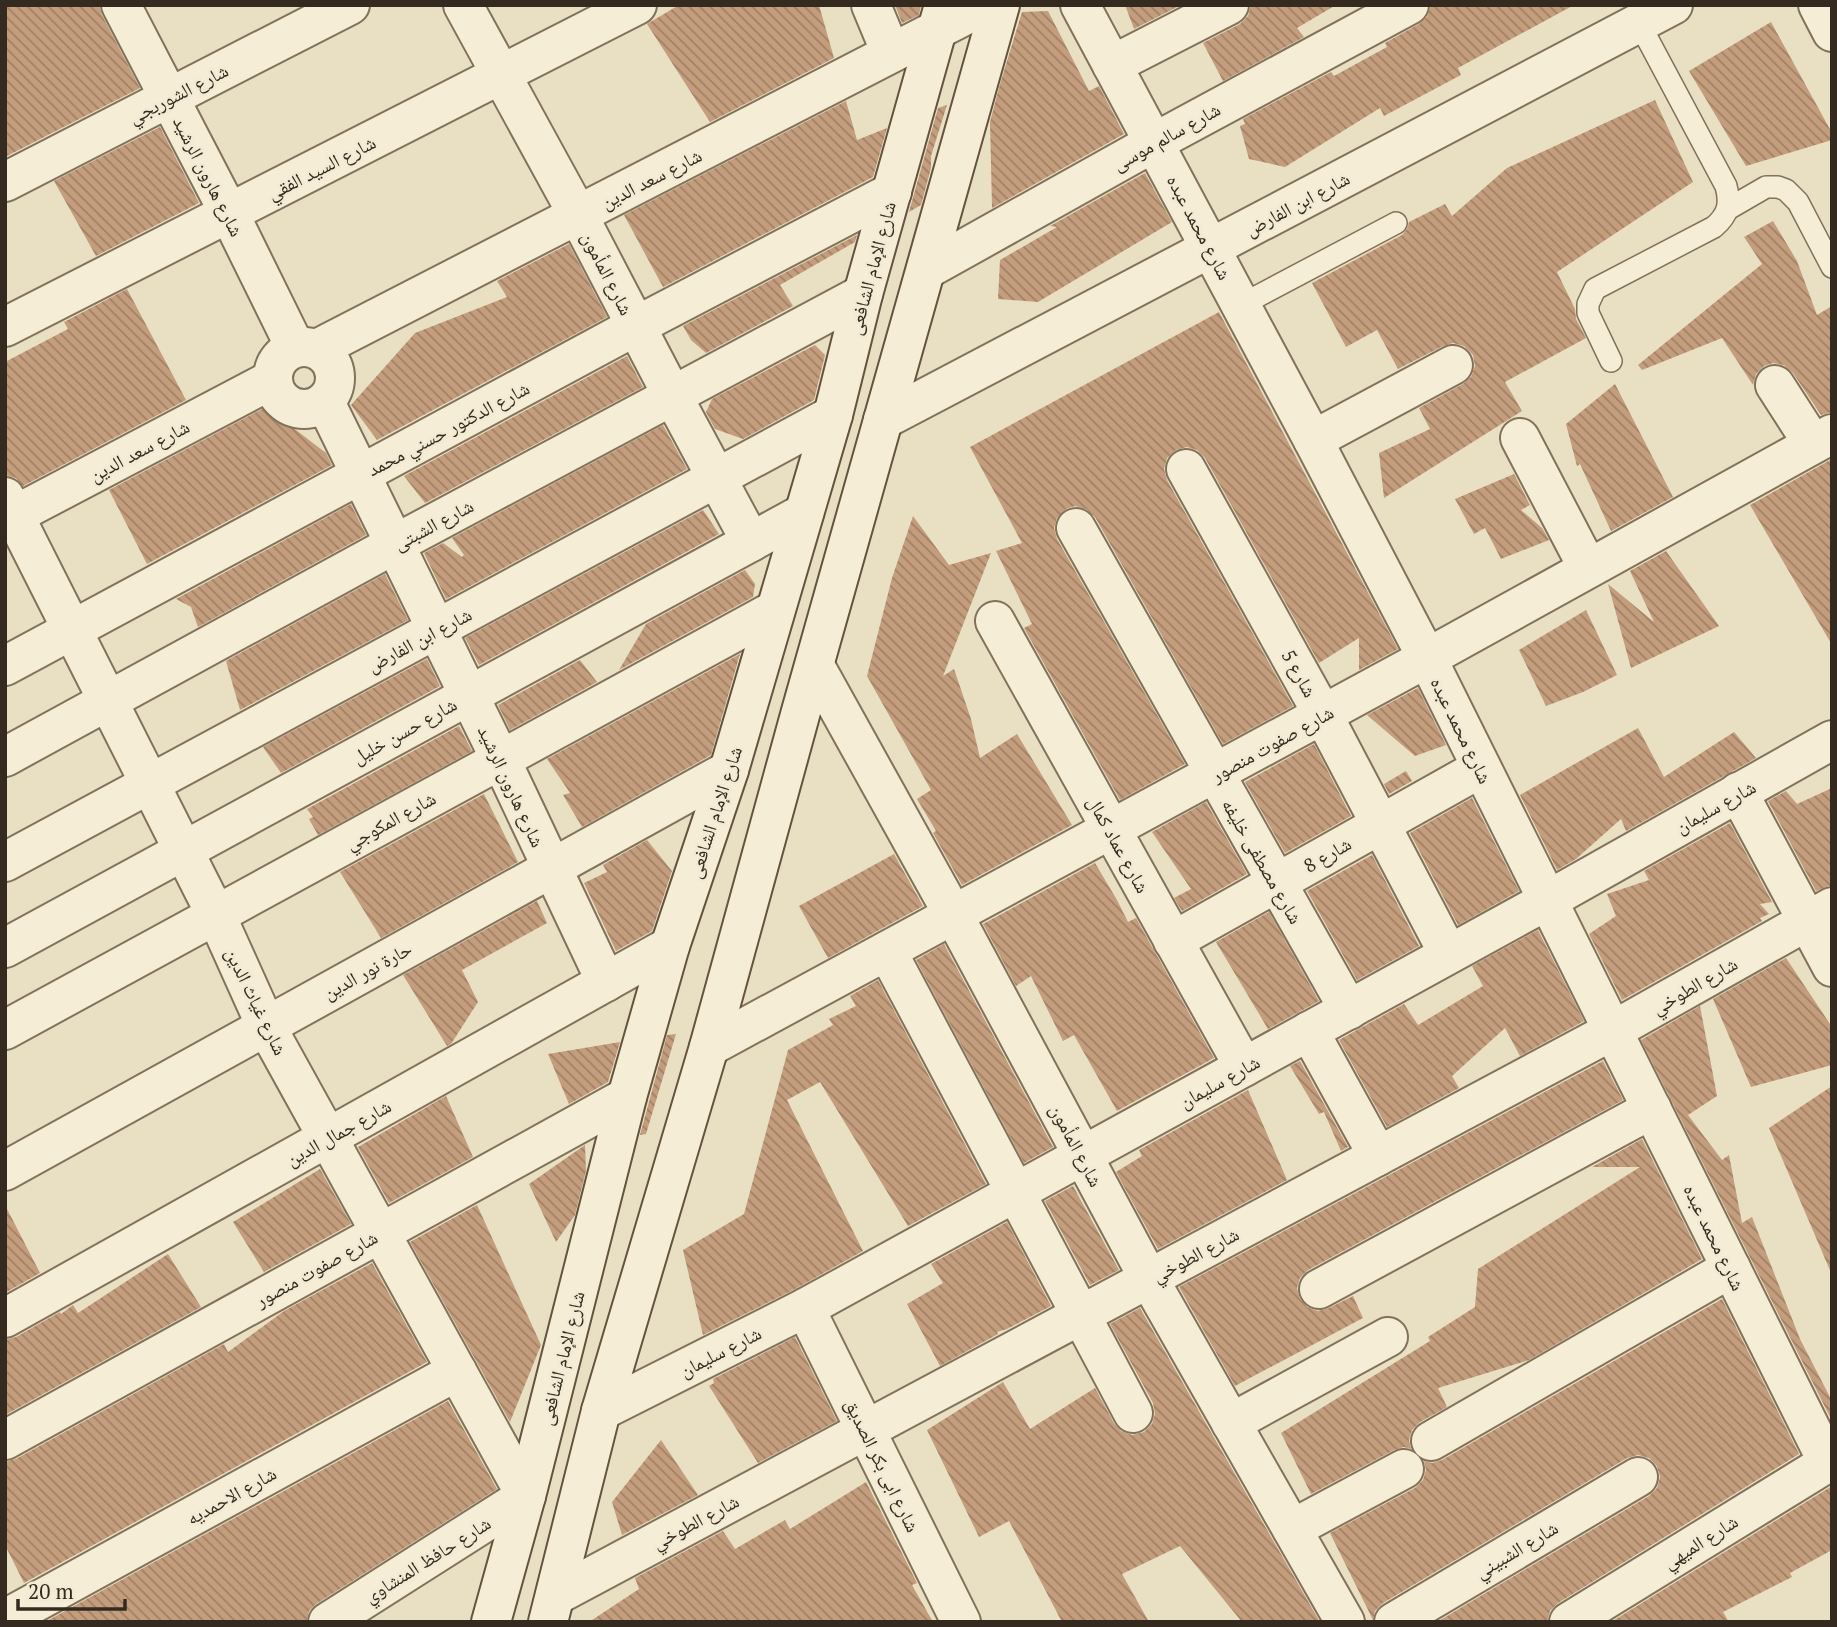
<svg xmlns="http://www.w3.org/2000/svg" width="1837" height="1627" font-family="'PT Serif','Noto Naskh Arabic',serif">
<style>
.building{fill:url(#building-back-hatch)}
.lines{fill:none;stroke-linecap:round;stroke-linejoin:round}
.lane-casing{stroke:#82725c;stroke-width:24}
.street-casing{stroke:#82725c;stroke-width:42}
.secondary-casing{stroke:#64533f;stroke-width:42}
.lane{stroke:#f5edd6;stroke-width:21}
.street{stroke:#f5edd6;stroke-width:38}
.secondary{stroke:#f5edd6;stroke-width:38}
.labels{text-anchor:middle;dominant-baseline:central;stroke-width:5;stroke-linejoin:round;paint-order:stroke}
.street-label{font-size:19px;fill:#342a1f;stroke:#f2ead3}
</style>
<defs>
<pattern id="building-back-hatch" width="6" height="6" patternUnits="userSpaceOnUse" patternTransform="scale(1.75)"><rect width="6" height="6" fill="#c49d7d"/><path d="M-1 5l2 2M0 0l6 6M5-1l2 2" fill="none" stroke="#a08066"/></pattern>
</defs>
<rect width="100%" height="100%" fill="#e9e0c4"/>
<g class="building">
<polygon points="5,5 99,5 102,15 140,88 5,157"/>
<polygon points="679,5 819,5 834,58 710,122 647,24"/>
<polygon points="895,5 921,5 919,15 902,23"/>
<polygon points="1125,5 1181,5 1134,29"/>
<polygon points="1251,5 1336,5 1297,28 1304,37 1223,81 1203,43 1240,24 1248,16"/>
<polygon points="1431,5 1574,5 1458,68 1461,75 1384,116 1380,108 1285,167 1249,159 1240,126 1245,124 1243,119 1331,72 1334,76 1387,47 1385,43 1419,24 1427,17"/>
<polygon points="1048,11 1089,91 1099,86 1124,134 992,208 990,122 1000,84 1022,12"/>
<polygon points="1771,22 1832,133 1832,140 1746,166 1689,71"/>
<polygon points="1655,100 1693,182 1557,272 1575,309 1576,319 1586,338 1505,382 1522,411 1384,498 1379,453 1430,429 1419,408 1463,384 1471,377 1475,366 1473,355 1464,346 1453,343 1443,346 1398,369 1377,330 1346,347 1312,283 1402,235 1407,229 1409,222 1445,204 1452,216 1507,168"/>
<polygon points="846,101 857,140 887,128 873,177 663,287 624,215"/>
<polygon points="947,105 931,156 931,168 921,205 909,212 938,108"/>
<polygon points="160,127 199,203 96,256 54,181"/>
<polygon points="1145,173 1172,222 1038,302 998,299 1000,260 1057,227 1050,226"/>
<polygon points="1773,221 1797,261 1817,315 1832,306 1832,412 1821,415 1793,373 1784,365 1773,363 1764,366 1756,374 1753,385 1722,338 1642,370 1638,365 1762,264 1744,237"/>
<polygon points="857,235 855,242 780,285 793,306 706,353 691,340 683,326"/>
<polygon points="569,244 607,317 377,440 351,405 415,333 507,297 497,281"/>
<polygon points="127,289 186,400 23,486 16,478 5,475 5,362 68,329 64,322"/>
<polygon points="1219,312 1398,649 1359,670 1359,638 1319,663 1205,458 1197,450 1187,447 1176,450 1167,458 1164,469 1167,480 1293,706 1223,744 1095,517 1086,509 1075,506 1066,509 1057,518 1054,528 1057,539 1185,764 1120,800 1024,628 1032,624 996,551 1022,543 970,447"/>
<polygon points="815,345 825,355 814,400 743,439 715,429 706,412 712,399"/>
<polygon points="627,356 643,387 425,503 404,476"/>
<polygon points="1615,384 1673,497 1611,531 1580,464 1577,466 1566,424"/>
<polygon points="266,407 326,453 332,465 147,564 109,490"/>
<polygon points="663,425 687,469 446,599 424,553 443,543 462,557 464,555 452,538"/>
<polygon points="1832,459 1832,645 1750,505"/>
<polygon points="1514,474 1530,505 1521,510 1542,528 1549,540 1501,559 1485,528 1474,534 1455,499"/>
<polygon points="351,504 366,535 198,627 191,607 176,599"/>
<polygon points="703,510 719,534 479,665 465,638"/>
<polygon points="913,516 949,565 991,553 943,676 954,669 971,719 980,758 1017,734 1072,825 962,885 933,833 936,831 917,799 931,790 867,676 892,578"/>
<polygon points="1666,551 1719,626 1631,668 1608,584 1654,622 1630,571"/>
<polygon points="745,570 755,584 753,597 619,670 646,624"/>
<polygon points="385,574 408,620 240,710 226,661"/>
<polygon points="1586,610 1617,675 1583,692 1546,706 1519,650"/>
<polygon points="740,654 711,755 582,827 563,795 570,793 547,759"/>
<polygon points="427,659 440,686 281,773 263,747"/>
<polygon points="580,660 597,682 510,730 498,705"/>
<polygon points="1418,688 1446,745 1415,756 1367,715"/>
<polygon points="459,726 472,751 318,835 309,819 313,817 307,809"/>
<polygon points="1638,728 1664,777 1734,732 1756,758 1626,831 1621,819 1576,859 1557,870 1520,795"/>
<polygon points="1314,744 1351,816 1285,853 1245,782"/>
<polygon points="1406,771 1412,781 1389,794 1384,784"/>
<polygon points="1832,788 1832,885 1816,891 1768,801 1786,791 1797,804"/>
<polygon points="484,794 518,862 381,938 340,872"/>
<polygon points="1472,798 1519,891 1458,925 1410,833"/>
<polygon points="1206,802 1247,874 1182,911 1174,898 1191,889 1152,832"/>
<polygon points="1730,823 1772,902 1760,904 1769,914 1760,918 1762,921 1622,1000 1589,934 1616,916 1607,894 1649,880 1644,871"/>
<polygon points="647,840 672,871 652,931 616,951 584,883 607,872 603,865"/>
<polygon points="894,854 923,906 828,958 799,906"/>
<polygon points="1372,855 1419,946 1357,980 1307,891"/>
<polygon points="1095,863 1117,900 1128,922 1136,918 1214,1058 1117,1111 1074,1035 1063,1041 1031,976 1016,986 983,924"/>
<polygon points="537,901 547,923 462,970 478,1002 451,1044 447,1046 403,975"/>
<polygon points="1269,912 1319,1001 1268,1029 1216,942"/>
<polygon points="1538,930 1584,1021 1520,1056 1505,1028 1452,1076 1459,1088 1387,1127 1339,1040 1404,1004 1418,1025 1483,986 1472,966"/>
<polygon points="944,944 1053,1147 1024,1163 916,960"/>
<polygon points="1786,958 1832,1027 1832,1065 1751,1087 1713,999"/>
<polygon points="878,980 986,1184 908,1226 820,1082 787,1100 863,1251 795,1289 703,1335 683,1250 744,1214 788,1050 833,1025 829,1019 856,1006 850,996"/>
<polygon points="1700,1006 1717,1096 1688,1115 1722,1160 1729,1155 1742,1223 1752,1217 1800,1339 1832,1401 1832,1421 1641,1040"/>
<polygon points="676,1034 646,1134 640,1135 667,1035"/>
<polygon points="620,1042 608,1082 569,1104 548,1054"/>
<polygon points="1300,1061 1348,1147 1341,1151 1324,1112 1319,1114 1290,1066"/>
<polygon points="1603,1061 1623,1100 1308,1270 1300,1278 1297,1288 1300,1299 1307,1307 1318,1311 1329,1308 1353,1296 1363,1318 1235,1386 1179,1287"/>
<polygon points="1832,1086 1832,1275 1769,1128"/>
<polygon points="1248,1090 1287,1180 1158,1249 1116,1172 1142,1156 1139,1150"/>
<polygon points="446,1096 473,1157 389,1203 358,1147"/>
<polygon points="1642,1139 1702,1259 1529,1360 1438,1388 1447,1407 1420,1422 1412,1430 1409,1440 1411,1449 1404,1447 1394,1450 1311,1494 1281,1433 1430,1341 1428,1337 1475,1307 1478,1269 1640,1167 1592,1167"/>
<polygon points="585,1145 586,1171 575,1215 556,1242 529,1184"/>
<polygon points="320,1169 351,1224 264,1272 233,1222"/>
<polygon points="1073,1186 1119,1270 1090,1285 1045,1201"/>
<polygon points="5,1205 40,1273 5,1293"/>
<polygon points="477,1205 541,1345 510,1422 410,1242"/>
<polygon points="1007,1222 1051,1306 1007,1329 997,1332 998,1334 940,1366 907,1304 943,1283 931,1264"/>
<polygon points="168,1254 201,1307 5,1415 5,1340 16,1337 60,1312 61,1314 73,1305 78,1313"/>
<polygon points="372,1263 427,1362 24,1583 5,1545 5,1462 16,1459 224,1344 228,1352 284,1311"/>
<polygon points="1722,1299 1799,1454 1558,1603 1550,1611 1547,1622 1437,1622 1649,1496 1657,1488 1660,1477 1657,1466 1649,1458 1638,1455 1627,1458 1383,1603 1375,1611 1373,1620 1330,1533 1415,1488 1423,1480 1426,1470 1424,1461 1432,1463 1442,1460"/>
<polygon points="1140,1308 1212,1434 1320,1622 1242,1622 1180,1546 1122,1574 1149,1622 1062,1622 1009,1521 979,1537 927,1430 1003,1382 1030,1429 1095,1388 1114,1423 1121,1431 1132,1435 1144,1432 1152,1424 1155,1414 1153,1403 1110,1324"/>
<polygon points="795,1337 837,1421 758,1463 709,1386 714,1383 713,1379"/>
<polygon points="448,1401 497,1489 316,1604 309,1611 307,1620 304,1622 45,1622"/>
<polygon points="661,1440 698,1495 622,1535 612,1502"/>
<polygon points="866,1482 917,1583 912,1585 933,1622 589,1622 639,1589 635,1578 723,1531 735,1549 785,1520 790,1529"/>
<polygon points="1832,1486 1832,1550 1790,1573 1792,1577 1723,1612 1729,1622 1611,1622"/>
</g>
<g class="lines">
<g class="lane-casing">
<g id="lane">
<polyline points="1728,209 1766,187 1778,187 1786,190 1798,202 1832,267"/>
<polyline points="1241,305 1396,223"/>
<path d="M1611,361l-23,-48v-9l7,-15 119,-62c14,-12 17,-23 12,-41l-87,-163"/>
</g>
</g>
<g class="street-casing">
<g id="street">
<polyline points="121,5 229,213 295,347"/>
<polyline points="463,5 578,215 672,395 751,542"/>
<polyline points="871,5 891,53"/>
<polyline points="1080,5 1313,440 1427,658 1828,1463"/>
<polyline points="1818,5 1832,32"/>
<polyline points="1112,65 1229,5"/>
<polyline points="5,182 350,5"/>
<polyline points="926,270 1155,142 1409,5"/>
<polyline points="5,327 637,5"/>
<circle cx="304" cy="378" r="31"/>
<polyline points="317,349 985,5"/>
<polyline points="1775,385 1813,444"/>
<polyline points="325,402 510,779 606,982"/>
<polyline points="883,420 1673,5"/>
<polyline points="1520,438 1588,568"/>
<polyline points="1313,440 1453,365"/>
<polyline points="1186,469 1323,715 1448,953"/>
<polyline points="5,497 216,915 266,1026 526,1496 328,1622"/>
<polyline points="5,520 273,379"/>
<polyline points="1076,528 1349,1010"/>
<polyline points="995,621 1244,1067"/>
<polyline points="5,666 636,326 892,192"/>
<polyline points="815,666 954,916 1149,1279 1345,1622"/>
<polyline points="5,757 395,544 863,294"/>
<polyline points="1738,792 1832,967"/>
<polyline points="5,862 833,415"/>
<polyline points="1173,941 1481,768"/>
<polyline points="5,948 804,513"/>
<polyline points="887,951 1133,1413"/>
<polyline points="5,1030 775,610"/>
<polyline points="1309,1031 1378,1156"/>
<polyline points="709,1047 1427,658 1832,434"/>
<polyline points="5,1171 729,770"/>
<polyline points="1319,1289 1652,1109"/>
<polyline points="805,1308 961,1622"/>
<polyline points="5,1318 670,946"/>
<polyline points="601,1411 805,1308 1548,900 1832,740"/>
<polyline points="1231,1423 1388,1337"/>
<polyline points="5,1440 627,1097"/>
<polyline points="1431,1441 1731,1268"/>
<polyline points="1292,1529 1404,1469"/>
<polyline points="555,1596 1612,1031 1832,907"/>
<polyline points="5,1619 457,1371"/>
<polyline points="1394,1622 1638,1477"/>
<polyline points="1569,1622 1832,1460"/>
</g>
</g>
<g class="secondary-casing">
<g id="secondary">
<polyline points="491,1622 526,1496 627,1097 670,946 729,770 833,415 863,294 944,5"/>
<polyline points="548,1622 601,1411 709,1047 800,715 1000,5"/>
</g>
</g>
<use href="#lane" class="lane"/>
<use href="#street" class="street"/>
<use href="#secondary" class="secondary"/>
</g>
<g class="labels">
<g class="street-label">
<text transform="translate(178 93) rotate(-27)">شارع الشوربجي</text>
<text transform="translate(1166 136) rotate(-29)">شارع سالم موسى</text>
<text transform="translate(321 167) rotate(-27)">شارع السيد الفقي</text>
<text transform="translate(209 176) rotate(63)">شارع هارون الرشيد</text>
<text transform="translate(651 178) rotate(-27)">شارع سعد الدين</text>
<text transform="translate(1297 203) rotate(-28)">شارع ابن الفارض</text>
<text transform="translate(1200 227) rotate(62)">شارع محمد عبده</text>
<text transform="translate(871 268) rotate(-75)">شارع الإمام الشافعى</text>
<text transform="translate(608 273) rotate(63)">شارع المأمون</text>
<text transform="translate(448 428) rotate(-28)">شارع الدكتور حسني محمد</text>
<text transform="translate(139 450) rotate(-28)">شارع سعد الدين</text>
<text transform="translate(433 524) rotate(-28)">شارع الشبتى</text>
<text transform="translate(419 639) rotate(-28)">شارع ابن الفارض</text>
<text transform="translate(1300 673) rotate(61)">شارع 5</text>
<text transform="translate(404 730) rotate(-29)">شارع حسن خليل</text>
<text transform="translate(1462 730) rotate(64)">شارع محمد عبده</text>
<text transform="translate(1272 743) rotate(-29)">شارع صفوت منصور</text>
<text transform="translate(512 786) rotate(65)">شارع هارون الرشيد</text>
<text transform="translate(1715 806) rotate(-29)">شارع سليمان</text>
<text transform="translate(714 812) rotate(-72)">شارع الإمام الشافعى</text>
<text transform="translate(390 820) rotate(-29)">شارع المكوجي</text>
<text transform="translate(1119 844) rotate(61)">شارع عماد كمال</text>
<text transform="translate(1327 854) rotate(-30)">شارع 8</text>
<text transform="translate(1263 861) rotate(60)">شارع مصطفى خليفه</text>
<text transform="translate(367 970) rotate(-29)">حارة نور الدين</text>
<text transform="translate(1694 985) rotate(-30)">شارع الطوخي</text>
<text transform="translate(257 1001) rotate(64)">شارع غياث الدين</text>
<text transform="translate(1219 1081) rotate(-29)">شارع سليمان</text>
<text transform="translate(338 1132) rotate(-29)">شارع جمال الدين</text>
<text transform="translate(1077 1145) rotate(62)">شارع المأمون</text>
<text transform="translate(1715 1237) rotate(64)">شارع محمد عبده</text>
<text transform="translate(1195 1254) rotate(-28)">شارع الطوخي</text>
<text transform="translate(316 1268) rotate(-29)">شارع صفوت منصور</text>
<text transform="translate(720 1351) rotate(-27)">شارع سليمان</text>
<text transform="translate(561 1358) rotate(-76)">شارع الإمام الشافعى</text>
<text transform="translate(883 1465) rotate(64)">شارع ابى بكر الصديق</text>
<text transform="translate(231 1495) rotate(-29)">شارع الاحمديه</text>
<text transform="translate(695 1521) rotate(-28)">شارع الطوخي</text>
<text transform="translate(1700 1541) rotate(-32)">شارع الميهي</text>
<text transform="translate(1516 1549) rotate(-31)">شارع الشبيني</text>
<text transform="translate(427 1559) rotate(-32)">شارع حافظ المنشاوي</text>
</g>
</g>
<rect width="1837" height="1627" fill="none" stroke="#342a1f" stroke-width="14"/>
<path d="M18 1599v10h107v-10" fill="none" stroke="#342a1f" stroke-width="3.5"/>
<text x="28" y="1599" font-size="21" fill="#342a1f" stroke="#f2ead3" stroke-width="5" paint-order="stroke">20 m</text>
</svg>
